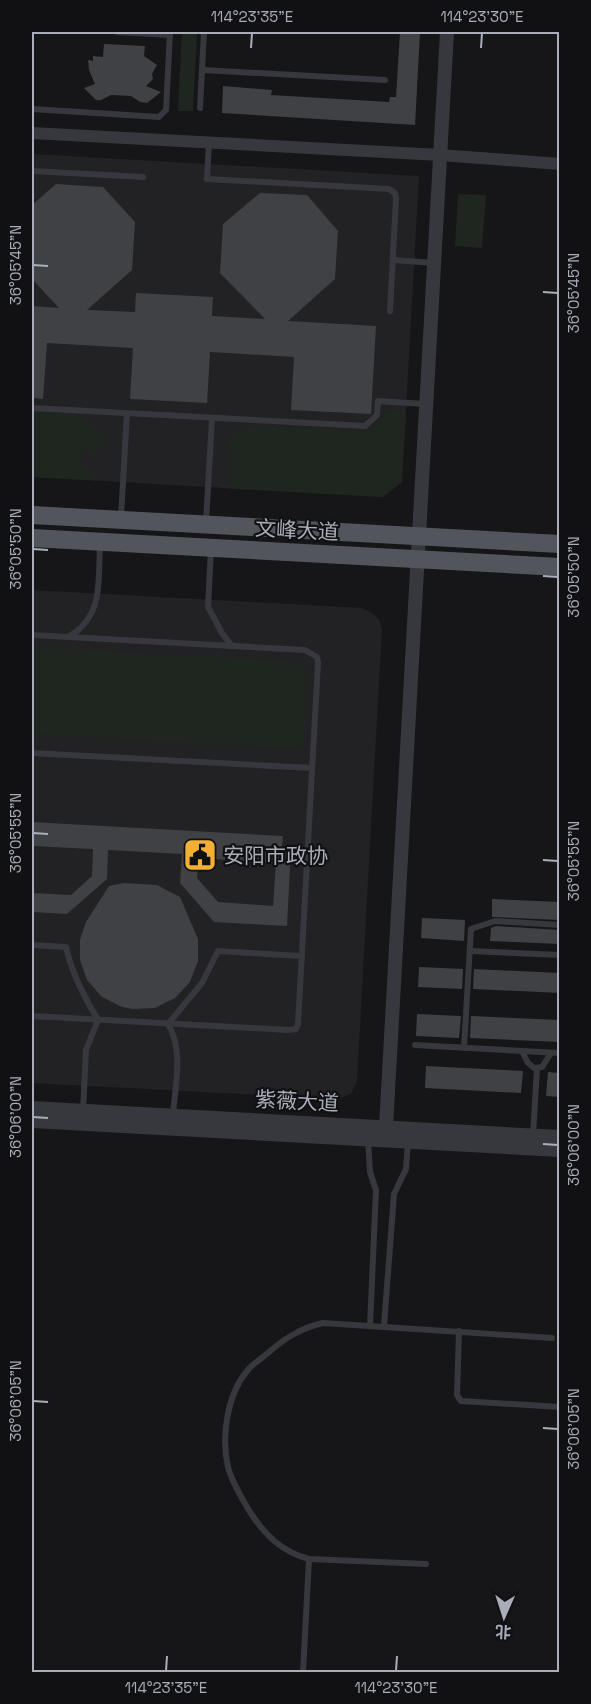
<svg xmlns="http://www.w3.org/2000/svg" width="591" height="1704" font-family="'Space Grotesk','Noto Sans SC',sans-serif">
<style>
.built{fill:#222225}
.green{fill:#1e261f}
.building{fill:#404145;fill-rule:evenodd}
.lines{fill:none;stroke-linecap:round;stroke-linejoin:round}
.service{stroke:#37383d;stroke-width:6}
.minor{stroke:#37383d;stroke-width:12}
.tertiary{stroke:#37383d;stroke-width:14}
.primary{stroke:#53555c;stroke-width:18}
.ticks{fill:none;stroke:#a8adb8;stroke-width:2}
.labels{text-anchor:middle;dominant-baseline:central;stroke-width:4.5;stroke-linejoin:round;paint-order:stroke}
.street-label{font-size:21px;fill:#a8adb8;stroke:#111113}
.poi-label{font-size:21px;fill:#a8adb8;stroke:#111113;text-anchor:start}
.neatline{fill:none;stroke:#a8adb8;stroke-width:2}
.ticks-label{font-size:15px;text-anchor:middle;fill:#a8adb8}
</style>
<rect width="100%" height="100%" fill="#161618"/>
<g class="built">
<polygon points="32,154 419,176 402,482 383,497 32,477"/>
<polygon points="32,590 362,608 372,613 379,619 382,629 357,1081 351,1094 337,1099 32,1083"/>
</g>
<g class="green">
<polygon points="182,32 197,32 193,111 178,111"/>
<polygon points="458,194 486,195 482,248 455,246"/>
<path d="M387,410l19,1 -4,71 -19,15 -162,-9v-3h10l2,-33 -9,-1c7,-17 19,-24 36,-26l113,6z"/>
<path d="M32,412c41,2 56,-5 76,36h-11v13l-10,-12h-5l-1,14 14,15h12v3l-75,-4z"/>
<polygon points="32,647 292,661 302,666 307,675 304,740 301,746 293,749 32,734"/>
</g>
<g class="building">
<polygon points="400,32 420,32 415,125 222,113 223,86 272,90 271,95 389,102 390,97 396,97"/>
<polygon points="104,44 145,46 144,56 157,65 152,74 153,79 146,86 161,92 147,103 140,102 131,96 111,95 101,100 96,100 84,88 95,84 89,70 88,60 93,61 93,56 103,57"/>
<polygon points="56,184 103,187 135,222 132,270 87,310 135,312 136,293 213,297 212,316 265,319 220,273 223,224 260,193 307,195 338,231 335,279 288,321 376,326 371,414 291,410 294,357 210,352 207,403 130,399 133,348 47,343 43,399 32,398 32,306 59,308 32,279 32,205"/>
<path d="M32,822l251,14 -1,11h9l-4,79 -73,-4 -34,-39 2,-29 -74,-4 -1,29 -40,35 -35,-2v-19l39,2 21,-19 1,-27 -61,-3zM198,858l78,5 -3,43 -55,-4 -21,-24z"/>
<polygon points="124,883 157,885 180,897 198,939 198,961 190,982 175,998 155,1008 133,1009 122,1007 102,997 87,980 80,960 80,940 86,922 109,886"/>
<polygon points="492,899 560,902 560,920 492,917"/>
<polygon points="422,918 465,920 464,941 421,938"/>
<polygon points="496,926 560,930 560,944 490,941 491,928"/>
<polygon points="419,967 463,969 462,989 418,987"/>
<polygon points="474,969 560,973 560,993 473,989"/>
<polygon points="417,1014 461,1016 459,1038 416,1036"/>
<polygon points="471,1016 560,1020 560,1042 470,1038"/>
<polygon points="426,1066 523,1071 521,1093 425,1088"/>
<polygon points="548,1072 560,1073 560,1097 546,1096"/>
</g>
<g class="lines">
<g class="service">
<polyline points="117,32 170,35"/>
<polyline points="202,70 385,80"/>
<polyline points="200,108 204,32"/>
<polyline points="32,109 159,117 166,110 170,32"/>
<polyline points="209,143 207,179 389,189 395,193 396,198 390,311"/>
<polyline points="32,171 143,177"/>
<polyline points="393,260 434,263"/>
<polyline points="32,408 365,426 377,415 378,401 425,404"/>
<polyline points="121,517 127,413"/>
<polyline points="206,522 212,418"/>
<polyline points="211,549 208,607 222,633 232,646"/>
<polyline points="32,635 305,650 317,657 318,663 298,1024 296,1029 289,1030 32,1016"/>
<path d="M68,637c36,-20 30,-56 32,-92"/>
<polyline points="32,753 312,768"/>
<path d="M32,945l34,2c6,27 18,49 32,73l-12,30 -3,61"/>
<polyline points="470,951 560,955"/>
<polyline points="415,1045 560,1053"/>
<polyline points="464,1048 471,929 495,921 560,925"/>
<polyline points="522,1051 528,1063 534,1068 542,1067 551,1053"/>
<path d="M173,1115c2,-29 11,-65 -5,-91l34,-41 16,-32 84,5"/>
<polyline points="533,1135 537,1068"/>
<polyline points="368,1140 370,1172 376,1190 370,1326"/>
<polyline points="384,1326 394,1194 406,1169 408,1142"/>
<polyline points="459,1331 457,1395 461,1401 560,1407"/>
<path d="M426,1564l-117,-5c-27,-7 -44,-24 -59,-47 -8,-14 -18,-29 -22,-45 -7,-30 -1,-72 19,-96 5,-7 14,-12 21,-18 17,-15 33,-25 55,-30l229,15"/>
<polyline points="303,1672 309,1559"/>
</g>
<polyline class="minor" points="32,133 440,155 560,164"/>
<g class="tertiary">
<polyline points="32,1108 560,1137"/>
<polyline points="32,1121 560,1150"/>
<polyline points="386,1127 447,32"/>
</g>
<g class="primary">
<polyline points="32,515 560,544"/>
<polyline points="32,538 560,567"/>
</g>
</g>
<path class="ticks" d="M251,48l1,-15M481,48l1,-15M33,265l15,1M543,292l15,1M33,549l15,1M543,576l15,1M33,833l15,1M543,860l15,1M33,1117l15,1M543,1144l15,1M33,1401l15,1M543,1428l15,1M166,1671l1,-15M396,1671l1,-15"/>
<defs>
<g id="civic-square" transform="scale(1.725)"><rect x="-9" y="-9" width="18" height="18" rx="4" fill="#f2b134" stroke="#111113"/><path d="M-.6-6.5H3V-4.5H.6V-3L4-1V1h2V6H-6V1h2V-1L-.6-3ZM-1.2 2.5V6h2.4V2.5Z" fill="#111"/></g>
</defs>
<g fill-rule="evenodd">
<use href="#civic-square" x="200" y="855"/>
</g>
<g class="labels">
<g class="street-label">
<text transform="translate(297 530) rotate(3)">文峰大道</text>
<text transform="translate(297 1101) rotate(3)">紫薇大道</text>
</g>
<g class="poi-label">
<text x="223" y="855">安阳市政协</text>
</g>
</g>
<rect width="591" height="1704" fill="none" stroke="#111113" stroke-width="66"/>
<g transform="translate(504 1617) rotate(183)" stroke="#111113" stroke-width="4.5" paint-order="stroke">
<path d="M0-4.5L10 22L0 15L-10 22Z" fill="#a8adb8"/>
<text y="-9" font-size="16" font-weight="bold" text-anchor="middle" fill="#a8adb8">北</text>
</g>
<rect x="33" y="33" width="525" height="1638" class="neatline"/>
<g class="ticks-label">
<text x="252" y="22">114°23'35"E</text>
<text x="482" y="22">114°23'30"E</text>
<text transform="translate(16 265) rotate(-90)" y="5">36°05'45"N</text>
<text transform="translate(574 293) rotate(-90)" y="5">36°05'45"N</text>
<text transform="translate(16 549) rotate(-90)" y="5">36°05'50"N</text>
<text transform="translate(574 577) rotate(-90)" y="5">36°05'50"N</text>
<text transform="translate(16 833) rotate(-90)" y="5">36°05'55"N</text>
<text transform="translate(574 861) rotate(-90)" y="5">36°05'55"N</text>
<text transform="translate(16 1117) rotate(-90)" y="5">36°06'00"N</text>
<text transform="translate(574 1145) rotate(-90)" y="5">36°06'00"N</text>
<text transform="translate(16 1401) rotate(-90)" y="5">36°06'05"N</text>
<text transform="translate(574 1429) rotate(-90)" y="5">36°06'05"N</text>
<text x="166" y="1693">114°23'35"E</text>
<text x="396" y="1693">114°23'30"E</text>
</g>
</svg>
